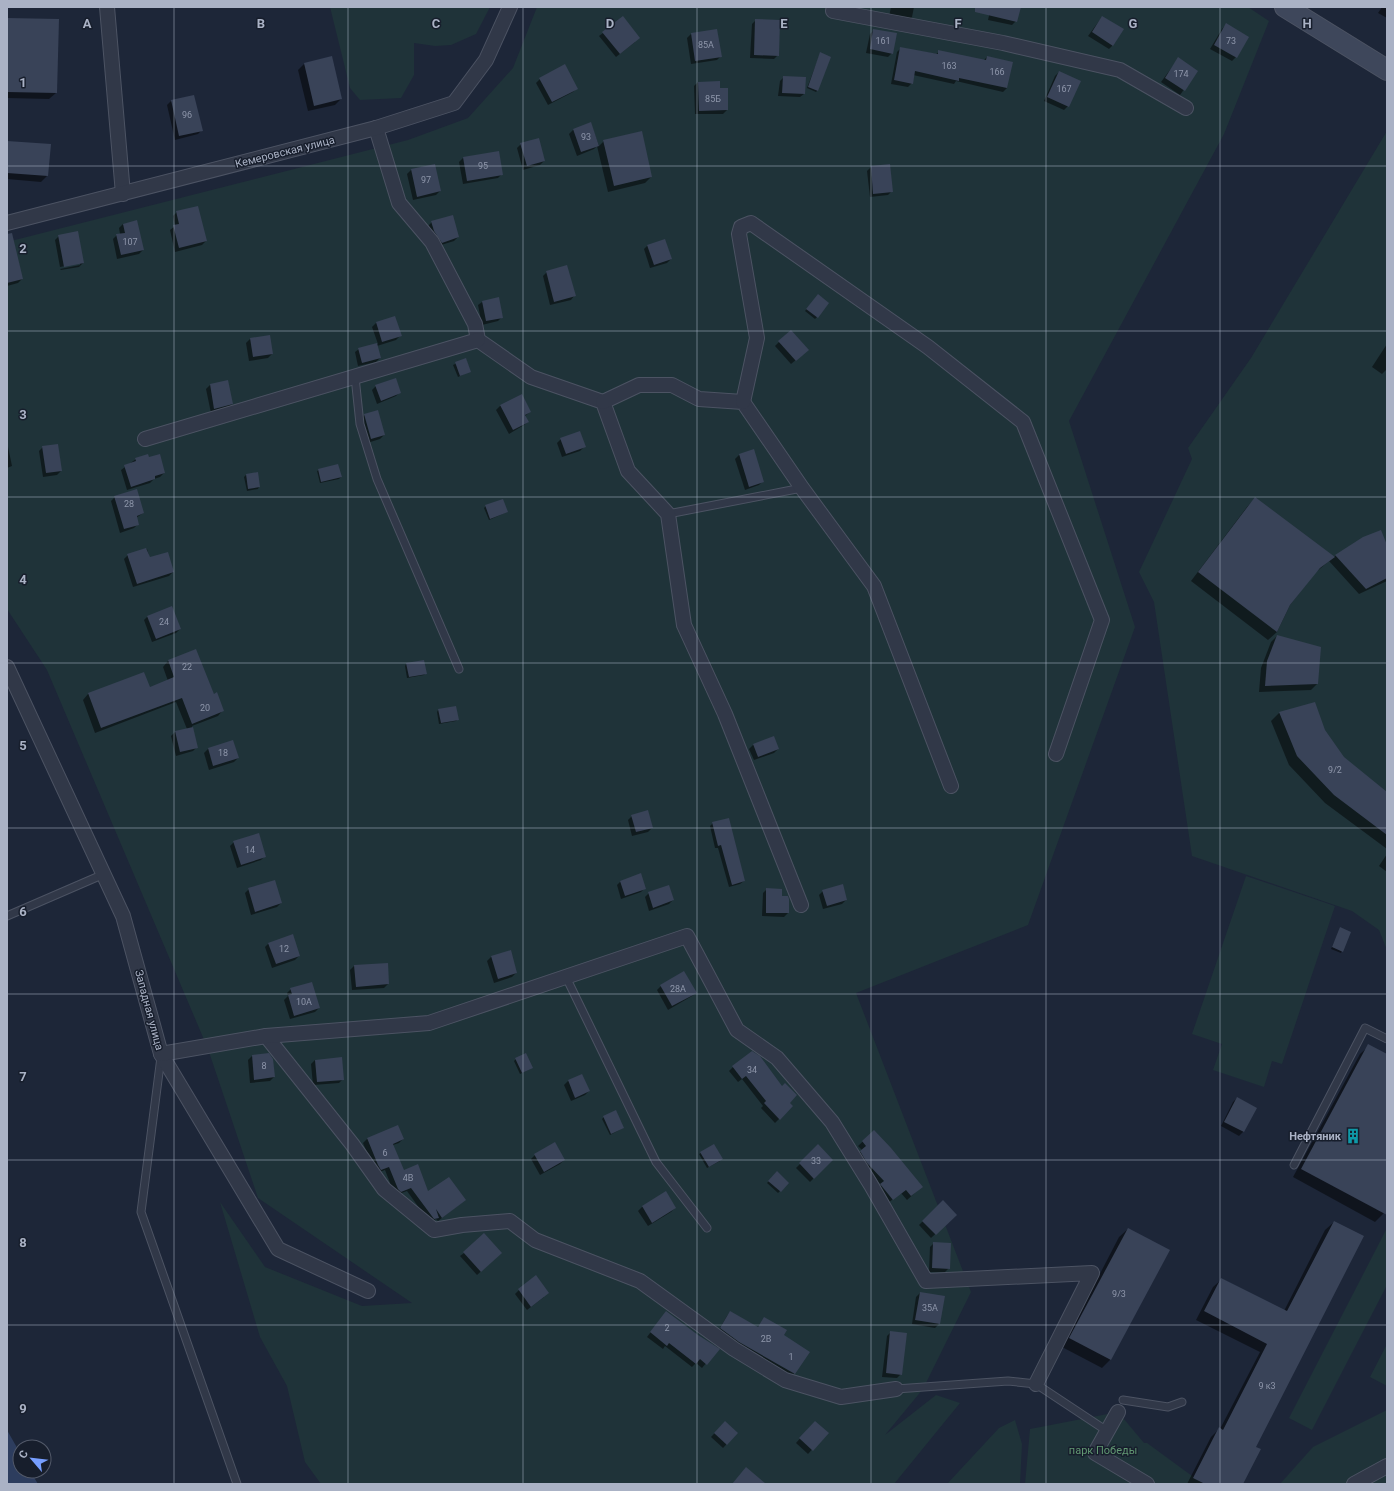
<svg xmlns="http://www.w3.org/2000/svg" width="1394" height="1491" font-family="Roboto,sans-serif">
<style>
.green{fill:#1f3339}
.water{fill:#2d3d5e}
.shadow{fill:#0007}
.building{fill:#394358}
.lines{fill:none;stroke-linecap:round;stroke-linejoin:round}
.service-casing{stroke:#4c5363;stroke-width:9}
.minor-casing{stroke:#4c5363;stroke-width:16}
.secondary-casing{stroke:#4c5363;stroke-width:22}
.service{stroke:#313848;stroke-width:7}
.minor{stroke:#313848;stroke-width:14}
.secondary{stroke:#3e475b;stroke-width:20}
.grid{fill:none;stroke:#aab2c5;stroke-width:1;stroke-opacity:0.55}
.labels{text-anchor:middle;dominant-baseline:central;stroke-width:3;stroke-linejoin:round;paint-order:stroke}
.number-label{font-size:9px;fill:#8e96aa}
.street-label{font-size:11px;fill:#aab2c5;stroke:#171e2c}
.poi-label{font-size:11px;font-weight:bold;fill:#aab2c5;stroke:#171e2c;text-anchor:end}
.park-label{font-size:11px;fill:#619772;stroke:#171e2c}
.grid-label{font-size:13px;text-anchor:middle;font-weight:bold;fill:#aab2c5;stroke:#171e2c;stroke-width:3;stroke-linejoin:round;paint-order:stroke}
</style>
<rect width="100%" height="100%" fill="#1d2638"/>
<g class="green">
<polygon points="330,7 490,7 476,34 451,45 435,46 414,43 414,75 401,98 360,100 350,88"/>
<polygon points="537,7 1248,7 1269,21 1224,134 1069,421 1135,627 1028,925 856,993 971,1292 923,1389 885,1435 936,1395 960,1403 894,1484 321,1484 305,1462 287,1386 260,1337 220,1202 265,1267 362,1306 412,1303 258,1198 208,1049 47,670 7,609 7,242 408,140 468,118 513,68"/>
<polygon points="1387,131 1387,950 1379,930 1352,911 1192,856 1154,602 1139,572 1192,459 1188,448 1251,358"/>
<polygon points="1246,876 1335,906 1282,1064 1272,1061 1264,1087 1213,1070 1222,1044 1192,1034"/>
<polygon points="1387,1228 1387,1285 1312,1430 1289,1418"/>
<polygon points="1387,1344 1387,1386 1370,1377"/>
<polygon points="1387,1410 1387,1484 1280,1484 1313,1447"/>
<polygon points="1118,1412 1144,1443 1147,1443 1203,1484 1025,1484 1030,1429"/>
<polygon points="1015,1420 1022,1444 1020,1484 947,1484 999,1428"/>
</g>
<polygon class="water" points="7,1430 20,1453 20,1471 30,1471 38,1484 7,1484"/>
<g class="shadow">
<polygon points="891,7 914,7 912,17 908,21 889,17"/>
<polygon points="991,7 1020,7 1016,21 1012,25 988,20"/>
<polygon points="1382,7 1387,7 1387,18 1378,13"/>
<polygon points="1102,17 1113,45 1109,49 1088,36"/>
<polygon points="7,19 56,93 49,99 7,98"/>
<polygon points="756,20 778,55 774,59 750,58 752,24"/>
<polygon points="1226,25 1236,57 1232,61 1210,49 1222,29"/>
<polygon points="874,30 892,53 888,57 866,53 870,34"/>
<polygon points="603,33 635,42 616,57 599,36"/>
<polygon points="691,34 721,56 717,60 691,64 687,38"/>
<polygon points="901,48 936,54 939,52 983,61 987,57 1007,88 1003,92 956,81 954,84 913,75 912,83 908,87 891,84 897,52"/>
<polygon points="820,54 818,90 816,92 807,88"/>
<polygon points="1178,59 1197,71 1180,95 1161,82"/>
<polygon points="304,64 341,99 335,105 308,111 298,70"/>
<polygon points="1059,72 1068,106 1064,110 1044,101 1055,76"/>
<polygon points="784,77 804,94 800,97 778,96 780,81"/>
<polygon points="540,79 577,88 573,92 548,105 536,83"/>
<polygon points="698,82 719,89 727,110 723,114 695,114 694,86"/>
<polygon points="171,101 202,130 198,134 175,140 167,105"/>
<polygon points="591,124 599,146 604,141 651,177 645,183 608,192 597,146 594,149 577,156 569,134 573,130"/>
<polygon points="7,142 47,176 41,182 7,179"/>
<polygon points="521,144 544,161 540,165 523,170 517,148"/>
<polygon points="463,158 502,174 498,178 463,184 459,162"/>
<polygon points="434,165 440,191 436,195 413,200 407,174 411,170"/>
<polygon points="871,167 892,191 888,195 870,197 867,171"/>
<polygon points="177,212 206,241 202,245 175,252 170,230 175,226 173,216"/>
<polygon points="432,222 458,237 454,241 438,246 428,226"/>
<polygon points="123,224 143,250 139,254 117,259 113,239 117,235 120,234 119,228"/>
<polygon points="59,236 83,263 79,267 61,270 60,269 80,265 80,263 60,267 55,240"/>
<polygon points="648,245 671,259 667,263 650,268 644,249"/>
<polygon points="7,249 22,279 18,283 7,286"/>
<polygon points="547,272 574,296 571,300 550,305 543,276"/>
<polygon points="817,297 817,317 815,319 805,311"/>
<polygon points="482,302 502,317 498,321 482,325 478,305"/>
<polygon points="376,323 400,336 396,340 377,346 380,358 376,362 358,366 355,352 359,349 378,344 372,327"/>
<polygon points="250,339 272,354 268,358 249,361 246,343"/>
<polygon points="779,342 803,354 791,364 775,346"/>
<polygon points="1387,344 1387,369 1382,374 1372,367"/>
<polygon points="466,359 470,371 458,377 453,365"/>
<polygon points="395,379 400,392 396,396 377,404 372,390 376,386"/>
<polygon points="227,381 232,404 228,408 211,413 206,389 210,385"/>
<polygon points="521,395 530,412 525,416 528,422 524,425 509,434 496,410 500,406"/>
<polygon points="364,415 384,435 380,439 367,443 361,419"/>
<polygon points="561,439 584,447 580,451 562,457 557,443"/>
<polygon points="7,442 12,466 7,468"/>
<polygon points="43,447 61,471 57,475 43,477 39,451"/>
<polygon points="753,451 763,481 759,485 745,490 735,459 739,455"/>
<polygon points="148,458 164,473 160,477 154,479 150,483 127,490 121,470 136,459"/>
<polygon points="319,470 341,477 339,479 320,483 317,471"/>
<polygon points="257,474 259,487 258,489 247,491 244,477 246,475"/>
<polygon points="115,497 143,513 136,518 138,524 134,528 120,533 111,501"/>
<polygon points="1255,498 1333,558 1336,555 1387,548 1387,581 1359,594 1329,561 1315,573 1290,605 1277,632 1268,640 1191,581 1247,507"/>
<polygon points="486,506 507,512 489,520 484,508"/>
<polygon points="147,549 150,559 173,572 169,576 133,587 124,559 128,555"/>
<polygon points="148,616 180,629 176,633 152,642 144,620"/>
<polygon points="1277,636 1317,684 1311,690 1259,692 1261,668 1271,642"/>
<polygon points="195,650 214,695 223,710 218,716 192,726 197,747 193,751 176,756 171,736 175,732 187,729 176,702 95,733 83,700 88,694 144,673 149,688 168,681 163,667 168,661"/>
<polygon points="406,664 426,673 424,675 407,678 405,666"/>
<polygon points="438,710 458,719 456,721 439,724 437,712"/>
<polygon points="1280,712 1324,731 1343,757 1387,794 1387,849 1325,803 1289,765 1271,721"/>
<polygon points="773,737 778,749 774,753 754,760 749,749 753,745"/>
<polygon points="233,742 238,758 234,762 209,770 204,753 208,749"/>
<polygon points="632,816 652,828 648,832 632,836 628,820"/>
<polygon points="713,823 744,881 740,884 729,887 718,848 715,848 710,826"/>
<polygon points="234,842 265,856 261,860 237,868 230,846"/>
<polygon points="1387,854 1387,872 1379,866"/>
<polygon points="621,881 645,888 641,892 621,899 617,885"/>
<polygon points="249,889 281,903 277,907 251,915 245,893"/>
<polygon points="767,889 781,897 788,913 784,917 762,916 763,893"/>
<polygon points="823,891 846,900 842,904 823,909 819,895"/>
<polygon points="649,893 673,900 669,904 649,911 645,897"/>
<polygon points="1341,928 1342,951 1341,953 1331,949"/>
<polygon points="269,943 299,956 295,960 272,968 265,947"/>
<polygon points="510,951 516,973 512,977 494,983 487,961 491,957"/>
<polygon points="354,966 388,984 384,988 352,990 350,970"/>
<polygon points="661,986 695,992 692,996 668,1010 657,990"/>
<polygon points="291,989 319,1008 315,1012 290,1019 284,1000 288,996 287,993"/>
<polygon points="1369,1046 1387,1055 1387,1207 1384,1213 1375,1222 1293,1177 1360,1054"/>
<polygon points="252,1056 274,1077 270,1081 250,1083 248,1060"/>
<polygon points="516,1059 530,1069 520,1074 514,1061"/>
<polygon points="315,1060 343,1079 339,1083 313,1085 311,1064"/>
<polygon points="733,1067 789,1103 792,1106 775,1123 761,1108 763,1106 742,1079 738,1082 729,1071"/>
<polygon points="581,1075 589,1091 585,1095 571,1101 564,1085 568,1081"/>
<polygon points="1237,1098 1256,1108 1243,1132 1239,1136 1221,1126 1233,1102"/>
<polygon points="604,1117 623,1128 610,1135 602,1119"/>
<polygon points="398,1126 403,1139 399,1143 393,1145 403,1171 428,1193 465,1200 438,1221 436,1219 430,1223 407,1191 396,1195 394,1193 385,1170 377,1173 374,1169 363,1143 367,1139"/>
<polygon points="874,1131 917,1191 907,1200 901,1193 888,1203 877,1189 881,1185 864,1167 857,1156 862,1150 858,1146"/>
<polygon points="818,1146 832,1160 810,1182 796,1168"/>
<polygon points="701,1153 720,1161 707,1168 699,1154"/>
<polygon points="535,1155 564,1160 560,1164 540,1175 531,1159"/>
<polygon points="777,1173 788,1183 778,1193 767,1183"/>
<polygon points="665,1193 675,1208 671,1212 648,1226 638,1211 642,1207"/>
<polygon points="943,1201 956,1215 931,1238 919,1225"/>
<polygon points="1334,1222 1242,1484 1187,1484 1211,1437 1219,1429 1220,1429 1260,1352 1196,1320 1213,1287 1222,1279 1284,1311 1325,1230"/>
<polygon points="1128,1229 1168,1251 1110,1360 1102,1368 1062,1347 1119,1237"/>
<polygon points="934,1243 949,1268 945,1272 929,1272 930,1247"/>
<polygon points="464,1253 497,1257 477,1275 460,1256"/>
<polygon points="519,1290 544,1297 527,1310 515,1294"/>
<polygon points="920,1293 939,1324 935,1328 912,1324 916,1297"/>
<polygon points="730,1312 757,1328 765,1318 782,1335 794,1374 790,1377 717,1333 727,1316"/>
<polygon points="663,1316 718,1349 702,1368 696,1363 692,1367 665,1346 663,1349 647,1337"/>
<polygon points="891,1332 901,1374 897,1378 882,1377 887,1336"/>
<polygon points="725,1422 737,1433 723,1448 711,1437"/>
<polygon points="811,1426 827,1433 808,1454 796,1443"/>
</g>
<g class="building">
<polygon points="975,7 1021,7 1017,22 975,12"/>
<polygon points="623,16 640,38 620,54 602,32"/>
<polygon points="1102,16 1124,29 1113,46 1092,32"/>
<polygon points="7,18 59,19 57,93 7,92"/>
<polygon points="755,19 780,20 779,56 754,55"/>
<polygon points="1226,23 1249,37 1237,58 1214,45"/>
<polygon points="717,29 722,57 695,61 691,33"/>
<polygon points="873,29 897,33 893,54 870,49"/>
<polygon points="900,47 938,54 938,50 986,60 987,56 1013,62 1007,88 959,78 959,81 915,71 913,84 894,80"/>
<polygon points="820,52 831,57 818,91 808,87"/>
<polygon points="332,56 342,99 314,106 304,63"/>
<polygon points="1178,57 1198,71 1185,91 1165,78"/>
<polygon points="565,64 578,89 552,102 539,78"/>
<polygon points="1059,71 1081,81 1069,107 1047,97"/>
<polygon points="783,76 806,77 805,94 782,93"/>
<polygon points="720,81 720,88 728,88 728,110 699,111 698,82"/>
<polygon points="194,95 203,131 179,136 171,100"/>
<polygon points="591,122 599,146 581,152 573,129"/>
<polygon points="642,131 652,177 614,186 603,140"/>
<polygon points="539,138 545,161 527,166 520,143"/>
<polygon points="7,141 51,144 48,176 7,173"/>
<polygon points="499,151 503,175 467,181 463,157"/>
<polygon points="435,164 441,191 417,197 411,169"/>
<polygon points="890,164 893,192 873,194 871,166"/>
<polygon points="198,206 207,241 179,248 173,225 179,224 176,211"/>
<polygon points="453,215 459,237 442,243 434,231 431,221"/>
<polygon points="137,220 144,250 121,255 116,234 125,233 123,224"/>
<polygon points="78,231 84,263 64,267 58,235"/>
<polygon points="12,233 23,279 7,283 7,234"/>
<polygon points="665,239 672,259 654,265 647,245"/>
<polygon points="567,265 576,296 554,302 546,271"/>
<polygon points="818,294 829,303 818,318 806,309"/>
<polygon points="499,297 503,318 486,321 482,301"/>
<polygon points="395,316 402,336 382,342 376,322"/>
<polygon points="791,330 809,350 796,361 778,341"/>
<polygon points="270,335 273,354 253,357 250,338"/>
<polygon points="377,343 381,358 362,363 358,348"/>
<polygon points="466,358 471,372 460,376 455,362"/>
<polygon points="396,378 401,393 381,401 375,385"/>
<polygon points="228,380 233,404 214,409 210,384"/>
<polygon points="522,394 531,412 525,415 529,422 513,430 500,405"/>
<polygon points="378,410 385,435 371,439 364,414"/>
<polygon points="580,431 586,447 566,454 560,438"/>
<polygon points="58,444 62,471 46,473 42,446"/>
<polygon points="754,449 764,482 749,487 739,454"/>
<polygon points="148,454 149,457 160,454 165,473 155,476 155,479 131,487 124,465 136,461 135,458"/>
<polygon points="338,464 342,477 321,482 318,469"/>
<polygon points="258,472 260,487 248,489 246,474"/>
<polygon points="137,489 144,513 137,516 139,525 124,529 114,496"/>
<polygon points="1255,497 1335,557 1320,568 1290,605 1277,632 1198,572"/>
<polygon points="503,499 508,512 490,519 485,505"/>
<polygon points="1381,530 1387,545 1387,578 1366,589 1335,555 1363,537"/>
<polygon points="146,548 150,557 168,552 174,572 137,584 127,554"/>
<polygon points="172,606 181,629 156,639 147,616"/>
<polygon points="1277,635 1321,647 1318,684 1265,686 1267,661"/>
<polygon points="196,649 214,694 217,692 224,711 192,724 182,698 101,728 88,693 144,672 150,687 174,677 168,660"/>
<polygon points="424,660 427,674 409,677 406,663"/>
<polygon points="1315,702 1325,730 1344,757 1387,792 1387,835 1334,795 1297,756 1279,712"/>
<polygon points="456,706 459,720 441,723 438,709"/>
<polygon points="193,727 198,748 180,752 175,731"/>
<polygon points="774,736 779,749 758,757 753,744"/>
<polygon points="233,740 239,758 213,766 208,748"/>
<polygon points="648,810 653,828 636,832 631,815"/>
<polygon points="729,818 745,881 732,885 721,845 718,846 712,822"/>
<polygon points="259,833 266,857 241,865 233,841"/>
<polygon points="641,873 646,889 625,896 620,881"/>
<polygon points="275,880 282,903 255,912 248,888"/>
<polygon points="843,884 847,900 827,906 822,890"/>
<polygon points="669,885 674,900 653,908 648,892"/>
<polygon points="766,888 782,889 782,896 788,896 789,899 789,913 766,913"/>
<polygon points="1340,927 1351,932 1343,952 1332,947"/>
<polygon points="293,934 300,956 276,964 268,943"/>
<polygon points="511,950 517,973 498,979 491,956"/>
<polygon points="388,963 389,984 356,987 354,965"/>
<polygon points="684,971 697,993 672,1006 660,985"/>
<polygon points="312,982 320,1008 294,1016 288,995 292,994 290,988"/>
<polygon points="1368,1044 1387,1054 1387,1215 1301,1169"/>
<polygon points="752,1051 760,1056 782,1086 785,1083 797,1095 790,1103 793,1106 780,1120 764,1103 766,1101 746,1076 742,1079 732,1066"/>
<polygon points="269,1053 273,1059 275,1077 254,1080 252,1055"/>
<polygon points="526,1053 533,1068 522,1073 515,1058"/>
<polygon points="342,1057 344,1080 317,1082 315,1060"/>
<polygon points="582,1074 590,1091 575,1098 568,1080"/>
<polygon points="1237,1097 1257,1108 1244,1132 1224,1122"/>
<polygon points="616,1110 624,1128 611,1134 603,1116"/>
<polygon points="398,1125 404,1139 393,1144 404,1170 418,1164 428,1191 449,1177 466,1200 442,1218 436,1209 439,1218 434,1219 411,1188 401,1192 398,1189 389,1167 381,1170 378,1165 367,1138"/>
<polygon points="874,1130 891,1148 923,1187 911,1196 906,1190 893,1200 880,1184 884,1181 867,1163 860,1151 866,1146 862,1141"/>
<polygon points="555,1142 565,1160 544,1172 534,1154"/>
<polygon points="714,1144 723,1159 709,1167 700,1152"/>
<polygon points="818,1144 833,1160 814,1179 799,1163"/>
<polygon points="777,1171 789,1183 781,1192 768,1181"/>
<polygon points="666,1191 676,1208 652,1223 642,1206"/>
<polygon points="943,1200 957,1215 936,1235 922,1221"/>
<polygon points="1334,1221 1364,1236 1256,1447 1261,1449 1243,1484 1205,1484 1193,1478 1219,1427 1223,1430 1267,1344 1204,1311 1221,1278 1287,1311"/>
<polygon points="1128,1228 1170,1250 1111,1360 1069,1338"/>
<polygon points="484,1233 502,1253 481,1272 463,1252"/>
<polygon points="933,1242 951,1243 950,1269 932,1268"/>
<polygon points="536,1275 549,1293 531,1307 518,1289"/>
<polygon points="920,1292 945,1296 940,1324 915,1320"/>
<polygon points="666,1311 698,1335 720,1349 707,1365 700,1359 696,1364 669,1343 667,1346 650,1332"/>
<polygon points="730,1311 758,1327 764,1317 787,1330 784,1335 810,1352 795,1374 739,1342 720,1328"/>
<polygon points="890,1331 907,1333 902,1375 886,1373"/>
<polygon points="725,1421 738,1433 727,1445 714,1433"/>
<polygon points="815,1421 829,1433 813,1451 799,1438"/>
<polygon points="746,1467 766,1484 732,1484"/>
</g>
<g class="lines">
<g class="service-casing">
<g id="service">
<polyline points="355,377 360,424 377,479 459,669"/>
<polyline points="668,514 802,488"/>
<polyline points="7,916 104,874"/>
<polyline points="566,977 656,1162 707,1228"/>
<polyline points="161,1057 141,1212 237,1484"/>
<polyline points="1294,1165 1365,1028 1387,1039"/>
<polyline points="896,1389 1008,1381 1036,1384 1107,1431"/>
<polyline points="1123,1400 1168,1407 1182,1402"/>
</g>
</g>
<g class="minor-casing">
<g id="minor">
<polyline points="107,7 123,194"/>
<polyline points="834,7 833,11 1003,43 1120,70 1186,108"/>
<polyline points="376,128 399,203 432,242 475,324 478,340 531,377 603,402 628,471 668,514 684,625 725,714 801,905"/>
<polyline points="7,223 376,128 454,103 486,60 510,7"/>
<polyline points="603,402 639,385 672,385 699,399 743,402 802,488 874,586 951,786"/>
<polyline points="743,402 757,338 739,234 741,227 751,223 928,347 1023,422 1102,620 1056,754"/>
<polyline points="145,439 478,340"/>
<polyline points="7,667 123,916 161,1054 278,1249 368,1291"/>
<polyline points="266,1036 352,1144 384,1189 434,1230 462,1225 510,1221 535,1240 640,1281 734,1349 785,1380 841,1397 896,1389"/>
<polyline points="161,1054 266,1036 429,1023 687,936 737,1030 777,1058 832,1122 871,1185 926,1281 1092,1273 1036,1384"/>
<polyline points="1118,1412 1095,1453 1147,1484"/>
<polyline points="1354,1484 1387,1466"/>
</g>
</g>
<g class="secondary-casing">
<polyline id="secondary" points="1285,7 1387,70"/>
</g>
<use href="#service" class="service"/>
<use href="#minor" class="minor"/>
<use href="#secondary" class="secondary"/>
</g>
<path class="grid" d="M174,7v1477M348,7v1477M523,7v1477M697,7v1477M871,7v1477M1046,7v1477M1220,7v1477M7,166h1380M7,331h1380M7,497h1380M7,663h1380M7,828h1380M7,994h1380M7,1160h1380M7,1325h1380"/>
<defs>
<g id="building-bare" transform="scale(1.2)"><path d="M-4-6H4V6H1V3H-1V6H-4ZM-2.5-4.3h1.7v1.8h-1.7ZM.8-4.3h1.7v1.8H.8ZM-2.5-1h1.7V.8h-1.7ZM.8-1h1.7V.8H.8Z" fill="#0f9aa8" stroke="#171e2c" stroke-width="2.5" paint-order="stroke"/></g>
</defs>
<g fill-rule="evenodd">
<use href="#building-bare" x="1353" y="1136"/>
</g>
<g class="labels">
<g class="number-label">
<text x="883" y="41">161</text>
<text x="1231" y="41">73</text>
<text x="706" y="45">85А</text>
<text x="949" y="66">163</text>
<text x="997" y="72">166</text>
<text x="1181" y="74">174</text>
<text x="1064" y="89">167</text>
<text x="713" y="99">85Б</text>
<text x="187" y="115">96</text>
<text x="586" y="137">93</text>
<text x="483" y="166">95</text>
<text x="426" y="180">97</text>
<text x="130" y="242">107</text>
<text x="129" y="504">28</text>
<text x="164" y="622">24</text>
<text x="187" y="667">22</text>
<text x="205" y="708">20</text>
<text x="223" y="753">18</text>
<text x="1335" y="770">9/2</text>
<text x="250" y="850">14</text>
<text x="284" y="949">12</text>
<text x="678" y="989">28А</text>
<text x="304" y="1002">10А</text>
<text x="264" y="1066">8</text>
<text x="752" y="1070">34</text>
<text x="385" y="1153">6</text>
<text x="816" y="1161">33</text>
<text x="408" y="1178">4В</text>
<text x="1119" y="1294">9/3</text>
<text x="930" y="1308">35А</text>
<text x="667" y="1328">2</text>
<text x="766" y="1339">2В</text>
<text x="791" y="1357">1</text>
<text x="1267" y="1386">9 к3</text>
</g>
<g class="street-label">
<text transform="translate(285 152) rotate(-14)">Кемеровская улица</text>
<text transform="translate(149 1010) rotate(75)">Западная улица</text>
</g>
<g class="poi-label">
<text x="1341" y="1136">Нефтяник</text>
</g>
<g class="park-label">
<text x="1103" y="1450">парк Победы</text>
</g>
</g>
<g class="grid-label">
<text x="87" y="28">A</text>
<text x="261" y="28">B</text>
<text x="436" y="28">C</text>
<text x="610" y="28">D</text>
<text x="784" y="28">E</text>
<text x="958" y="28">F</text>
<text x="1133" y="28">G</text>
<text x="1307" y="28">H</text>
<text x="23" y="87">1</text>
<text x="23" y="253">2</text>
<text x="23" y="419">3</text>
<text x="23" y="584">4</text>
<text x="23" y="750">5</text>
<text x="23" y="916">6</text>
<text x="23" y="1081">7</text>
<text x="23" y="1247">8</text>
<text x="23" y="1413">9</text>
</g>
<rect width="1394" height="1491" fill="none" stroke="#aab2c5" stroke-width="16"/>
<g transform="translate(32 1459) rotate(298)"><circle r="19" fill="#171e2c" stroke="#525969"/>
<path d="M0-3L7 15L0 10L-7 15Z" fill="#769eff"/>
<text y="-6" font-size="11" font-weight="bold" text-anchor="middle" fill="#aab2c5">С</text>
</g>
</svg>
